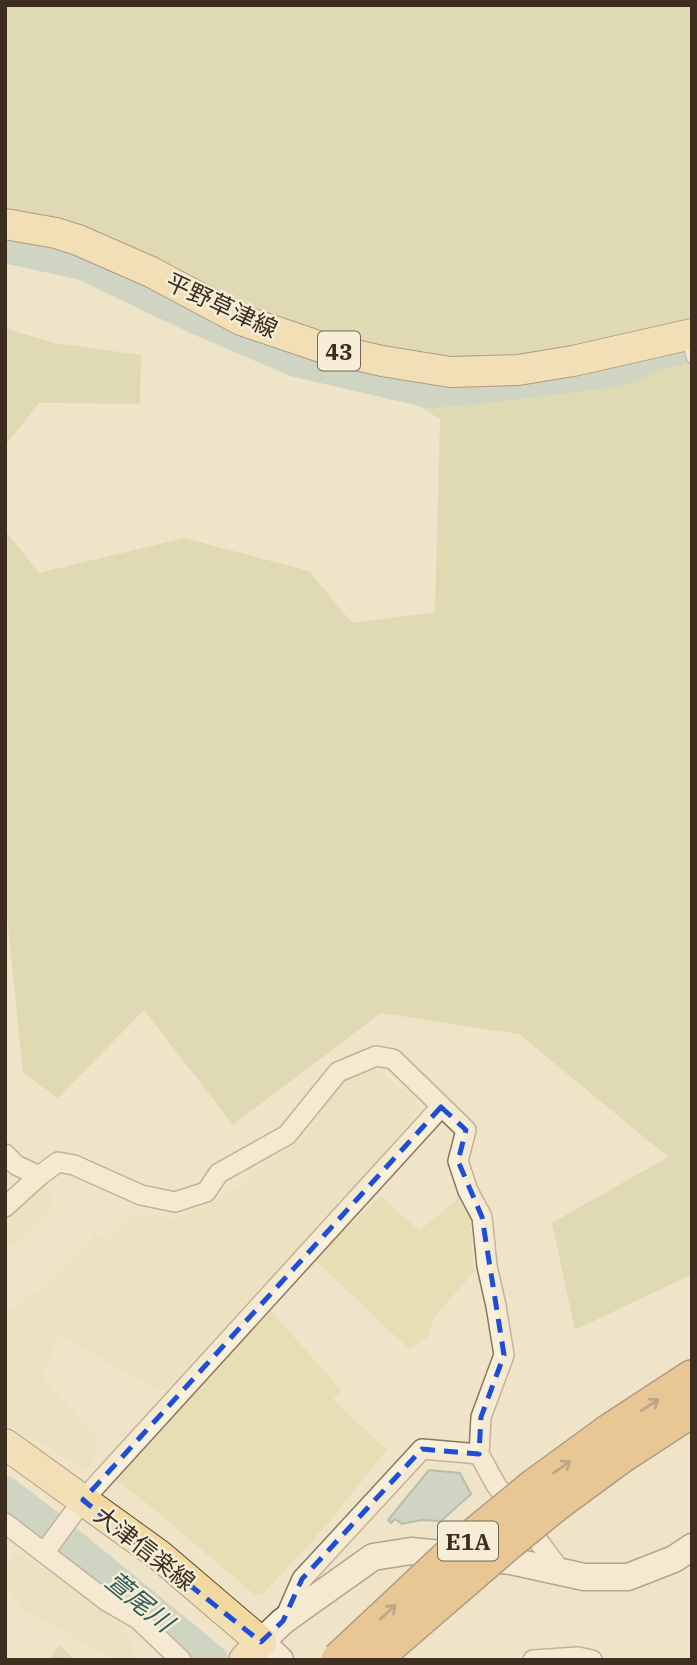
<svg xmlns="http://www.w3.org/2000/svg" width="697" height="1665" font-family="'IBM Plex Serif','Noto Sans JP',serif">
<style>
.farmland{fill:#e6deb5}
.green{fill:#c9cf9b}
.water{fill:#a9c4bc;stroke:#6f938a;stroke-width:2}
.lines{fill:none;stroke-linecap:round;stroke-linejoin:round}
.river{stroke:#a9c4bc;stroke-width:32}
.lane-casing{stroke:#8d765c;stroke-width:12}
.street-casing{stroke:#8d765c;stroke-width:22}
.secondary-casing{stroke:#6f573f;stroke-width:29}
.primary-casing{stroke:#5b4430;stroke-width:32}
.highway-casing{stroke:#5b4430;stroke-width:38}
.lane{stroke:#faf1dc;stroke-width:10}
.street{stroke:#faf1dc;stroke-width:19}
.secondary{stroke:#faf1dc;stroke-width:26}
.primary{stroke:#f3d9a0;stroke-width:30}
.highway{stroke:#e0a458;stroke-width:35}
.highway-bridge-casing{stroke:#5b4430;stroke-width:38;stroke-linecap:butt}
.highway-bridge{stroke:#e0a458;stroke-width:35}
.oneway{stroke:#7e5d36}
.marked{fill:none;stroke:#1d4ed8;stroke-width:5;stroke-dasharray:14 9;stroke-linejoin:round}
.labels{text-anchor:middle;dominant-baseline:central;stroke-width:5;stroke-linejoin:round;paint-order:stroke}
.shield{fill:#f7eed8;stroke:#756857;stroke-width:2}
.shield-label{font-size:23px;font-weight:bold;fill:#3d2e20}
.street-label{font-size:24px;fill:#3d2e20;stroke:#f7eed8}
.water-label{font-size:26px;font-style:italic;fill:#2f5d5a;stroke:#f7eed8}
</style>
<rect width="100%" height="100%" fill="#f0e4c8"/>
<g class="farmland">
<polygon points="370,1064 415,1101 417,1110 367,1175 257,1291 163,1393 59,1335 42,1377 97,1436 94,1462 86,1471 60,1454 5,1425 5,1304 10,1311 59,1275 96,1233 109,1242 131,1216 175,1218 222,1199 306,1133 342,1081"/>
<polygon points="45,1187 53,1199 50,1209 36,1225 5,1250 5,1219"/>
<polygon points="381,1196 419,1231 458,1199 470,1216 474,1272 434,1317 428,1336 409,1349 314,1259"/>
<polygon points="269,1309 341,1390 333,1400 387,1450 324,1528 264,1593 255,1595 144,1501 115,1480"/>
<polygon points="16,1552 117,1615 137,1660 117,1660 23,1610 5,1587 5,1563"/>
</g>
<g class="green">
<polygon points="5,5 692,5 692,1274 575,1330 552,1223 668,1157 519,1034 381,1013 233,1125 144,1010 58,1098 23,1073 5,898 5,530 39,573 184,538 309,571 352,623 435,612 440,419 321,347 5,225"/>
<polygon points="5,328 54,343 141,355 140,404 39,403 5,446"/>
<polygon points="60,1645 75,1660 48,1660"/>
</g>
<polygon class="water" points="429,1470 460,1473 471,1494 441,1521 421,1520 402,1524 395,1519 391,1523 388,1520"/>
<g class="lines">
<g class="river">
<polyline points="5,247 83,264 198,319 296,361 429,392 479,388 617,371 659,353 676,350"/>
<polyline points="5,1492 47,1524"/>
<polyline points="68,1542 212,1660"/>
</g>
<g class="lane-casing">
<polyline id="lane" points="687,338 692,358"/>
</g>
<g class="street-casing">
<g id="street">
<polyline points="5,1154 16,1165 39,1176 58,1162 74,1165 141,1195 175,1202 206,1192 219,1173 287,1135 338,1072 376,1056 393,1059 466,1130 458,1161 468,1191 482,1217 487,1266 496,1306 504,1355 481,1417 479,1454 496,1485 563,1574"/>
<polyline points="5,1207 39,1176"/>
<polyline points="5,1523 108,1602 138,1619 181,1660"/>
<polyline points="44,1553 83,1500 441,1107"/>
<polyline points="284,1620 302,1579 422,1449 479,1454"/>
<polyline points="533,1660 578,1657 592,1660"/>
</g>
</g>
<g class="secondary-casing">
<polyline id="secondary" points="280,1660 261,1642 283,1621 373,1557 411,1551 511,1561 584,1577 628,1577 674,1559 692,1547"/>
</g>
<g class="primary-casing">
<g id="primary">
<polyline points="5,224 56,233 78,240 151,272 241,320 321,347 382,361 450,372 518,370 573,361 692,334"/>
<polyline points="5,1444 159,1555 261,1642 244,1660"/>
</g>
</g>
<g class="highway-casing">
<g id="highway">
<polyline points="608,1433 692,1378"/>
<polyline points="623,1454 692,1409"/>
</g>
</g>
<use href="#lane" class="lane"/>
<use href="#street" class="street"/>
<use href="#secondary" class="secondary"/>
<use href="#primary" class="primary"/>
<use href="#highway" class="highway"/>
<g class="highway-bridge-casing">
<g id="highway-bridge">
<polyline points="339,1660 450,1556 534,1487 608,1433"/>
<polyline points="375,1660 388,1646 506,1544 555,1504 623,1454"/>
</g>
</g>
<use href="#highway-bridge" class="highway-bridge"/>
</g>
<defs><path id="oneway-shaft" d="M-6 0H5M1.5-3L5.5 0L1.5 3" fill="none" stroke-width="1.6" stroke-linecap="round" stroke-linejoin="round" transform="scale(1.75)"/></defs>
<g class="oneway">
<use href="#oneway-shaft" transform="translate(650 1405) rotate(-33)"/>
<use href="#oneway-shaft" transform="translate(562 1467) rotate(-36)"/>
<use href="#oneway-shaft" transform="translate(388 1612) rotate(-43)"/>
</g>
<path d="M0 0H697V1665H0ZM441,1107l25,23 -8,31 24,56 22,138 -23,62 -2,37 -57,-5 -120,130 -19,42 -22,21 -178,-142z" fill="#f0e4c8" fill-opacity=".55" fill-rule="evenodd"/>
<path class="marked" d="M441,1107l25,23 -8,31 24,56 22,138 -23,62 -2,37 -57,-5 -120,130 -19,42 -22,21 -178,-142z"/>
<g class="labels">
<g class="shield">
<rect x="318" y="331.5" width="42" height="39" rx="5"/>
<rect x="438" y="1521.5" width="60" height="39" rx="5"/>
</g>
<g class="shield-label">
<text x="339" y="351">43</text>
<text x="468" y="1541">E1A</text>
</g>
<g class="street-label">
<text transform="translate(222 305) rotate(25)">平野草津線</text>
<text transform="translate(145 1548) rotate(38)">大津信楽線</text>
</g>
<g class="water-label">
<text transform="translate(140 1601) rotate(39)">萱尾川</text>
</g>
</g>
<rect width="697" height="1665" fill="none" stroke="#3d2e20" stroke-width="14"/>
</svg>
